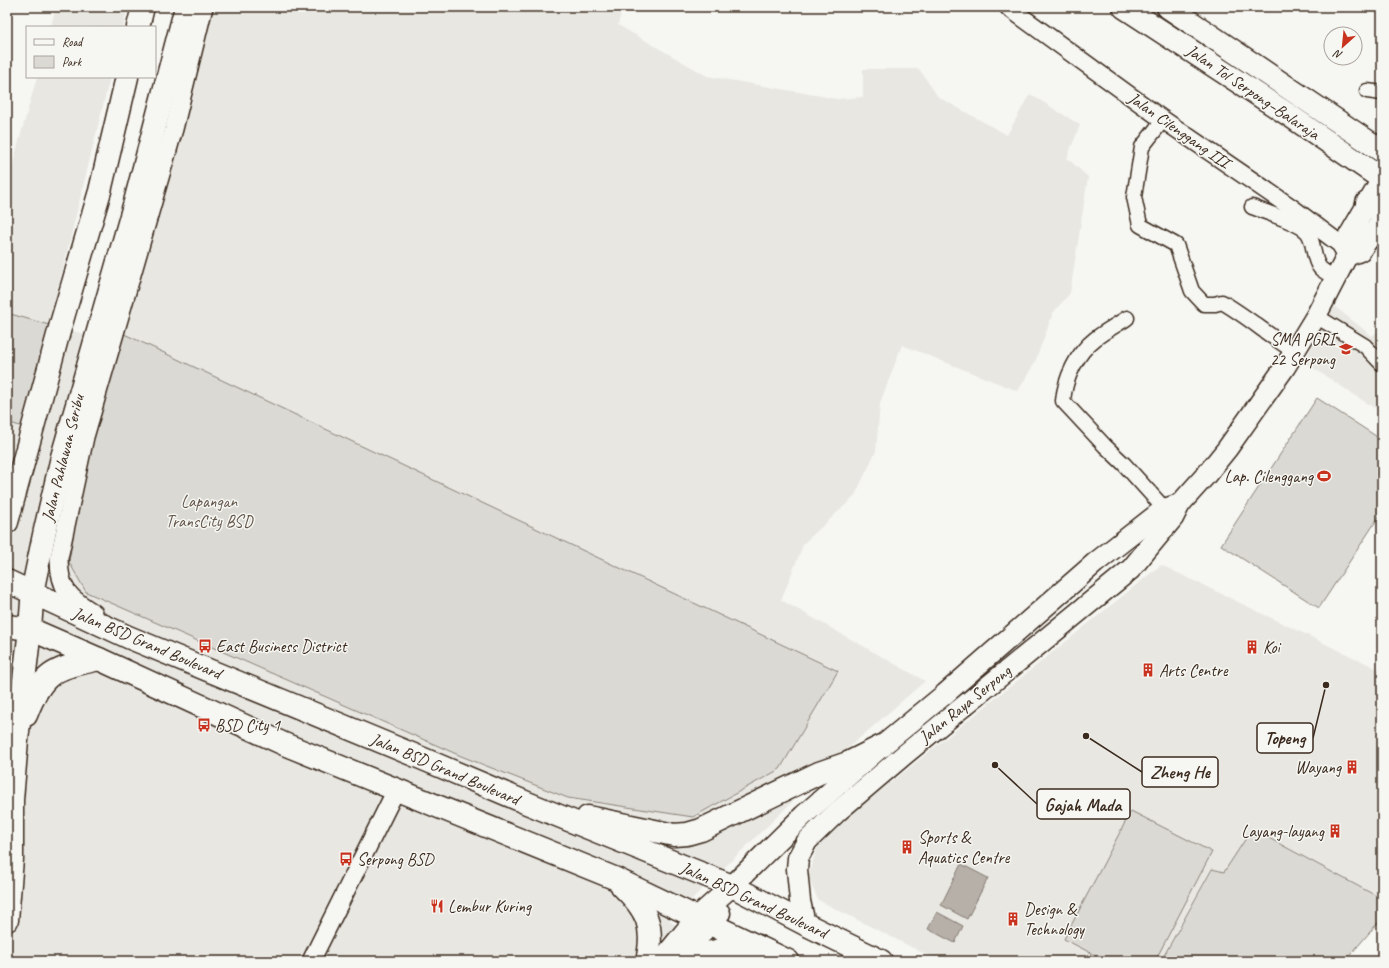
<svg xmlns="http://www.w3.org/2000/svg" width="1389" height="968" font-family="Caveat,sans-serif">
<style>
.built{fill:#e8e7e2}
.green{fill:#dad9d3;stroke:#8a8278}
.water{fill:#b6b0a9;stroke:#857a71}
.lines{fill:none;stroke-linecap:round;stroke-linejoin:round}
.minor-casing{stroke:#3b2a1e;stroke-width:17}
.tertiary-casing{stroke:#3b2a1e;stroke-width:20}
.secondary-casing{stroke:#3b2a1e;stroke-width:23}
.primary-casing{stroke:#3b2a1e;stroke-width:25}
.motorway-casing{stroke:#3b2a1e;stroke-width:25}
.minor{stroke:#f6f6f2;stroke-width:14}
.tertiary{stroke:#f6f6f2;stroke-width:17}
.secondary{stroke:#f6f6f2;stroke-width:20}
.primary{stroke:#f6f6f2;stroke-width:22}
.motorway{stroke:#f6f6f2;stroke-width:22}
.labels{text-anchor:middle;dominant-baseline:central;stroke-width:3;stroke-linejoin:round;paint-order:stroke}
.street-label{font-size:17px;fill:#3b2a1e;stroke:#f6f6f2}
.poi-label{font-size:17px;fill:#3b2a1e;stroke:#f6f6f2;text-anchor:start}
.park-label{font-size:17px;fill:#63564b;stroke:#f6f6f2}
.leader{fill:none;stroke:#3b2a1e;stroke-width:1.5}
.callout-dot{fill:#3b2a1e;stroke:#f6f6f2;stroke-width:1.5}
.callout{fill:#f6f6f2;stroke:#3b2a1e;stroke-width:1.5}
.callout-label{font-size:18px;text-anchor:middle;font-weight:bold;fill:#3b2a1e}
</style>
<rect width="100%" height="100%" fill="#f6f6f2"/>
<filter id="ink" filterUnits="userSpaceOnUse"><feTurbulence type="fractalNoise" baseFrequency=".025" numOctaves="2"/><feDisplacementMap in="SourceGraphic" scale="8" xChannelSelector="R" yChannelSelector="G"/><feConvolveMatrix kernelMatrix="1 2 1 2 8 2 1 2 1" color-interpolation-filters="sRGB"/></filter>
<g filter="url(#ink)">
<g class="built">
<polygon points="56,7 128,7 123,27 51,27"/>
<polygon points="205,7 622,7 618,25 707,76 837,99 863,97 863,69 919,69 938,97 1007,135 1030,94 1080,125 1067,158 1088,177 1070,293 1053,313 1035,362 1018,391 902,345 880,403 876,451 854,497 804,543 781,600 925,681 847,749 669,921 738,961 7,961 7,184 37,77 110,77 49,325 116,342"/>
<polygon points="1334,306 1372,336 1382,328 1382,413 1304,362"/>
<polygon points="1161,565 1382,671 1382,899 1252,829 1224,872 1211,869 1161,961 939,961 818,900 808,877 817,848 843,821"/>
</g>
<g class="green">
<polygon points="7,313 49,325 23,427 7,422"/>
<polygon points="120,332 838,671 780,769 693,817 568,798 461,756 86,592 69,562 88,444"/>
<polygon points="1317,398 1382,440 1382,512 1319,608 1221,545"/>
<polygon points="1131,811 1212,852 1155,961 1106,961 1064,939"/>
<polygon points="1252,829 1382,899 1382,918 1345,961 1161,961 1212,869 1224,872"/>
</g>
<g class="water">
<polygon points="961,864 988,878 967,919 941,905"/>
<polygon points="937,912 963,926 955,943 928,929"/>
</g>
<g class="lines">
<g class="minor-casing">
<g id="minor">
<polyline points="1367,91 1382,93"/>
<path d="M1163,120l-21,27 -8,50 6,28 36,20 16,46 12,13h11l7,-2c26,15 47,34 72,49"/>
<path d="M1252,207c13,5 49,16 56,26 7,10 4,25 12,35 4,4 11,7 15,10"/>
<polyline points="1316,316 1365,346 1382,364"/>
<path d="M1127,318c-10,7 -22,13 -32,21 -18,14 -30,39 -32,62l42,45 19,18 46,51"/>
</g>
</g>
<g class="tertiary-casing">
<g id="tertiary">
<polyline points="1008,7 1162,119 1292,208 1340,244 1347,256"/>
<path d="M94,613c-25,-15 -35,-24 -35,-55l26,-121 89,-308 30,-122"/>
<polyline points="311,961 396,790"/>
</g>
</g>
<g class="secondary-casing">
<g id="secondary">
<polyline points="1347,256 1360,251 1382,220"/>
<polyline points="805,924 800,901 797,869 798,858 807,841 837,812 904,755 1131,569 1173,518 1180,504 1206,475 1227,449 1285,367 1316,316 1347,256 1346,241 1382,179"/>
<polyline points="661,961 696,918 732,886 804,815 882,746 945,694 1095,563 1164,509 1180,504"/>
<polyline points="682,961 709,923 720,913"/>
</g>
</g>
<g class="primary-casing">
<g id="primary">
<polyline points="138,27 143,7"/>
<polyline points="7,522 61,324 100,191 127,77"/>
<polyline points="7,581 128,637 421,758 527,803 732,886 805,924 881,961"/>
<polyline points="7,626 30,629 99,659 284,744 614,878 788,961"/>
<path d="M26,715c17,-45 29,-46 73,-56"/>
<polyline points="588,817 674,835 687,834 701,830 819,773 848,763 882,746"/>
<path d="M622,886c25,24 33,40 25,75"/>
<polyline points="7,920 12,859 12,800 17,740 30,629 33,588 45,530 62,457 135,202 186,7"/>
<path d="M693,961c20,-14 39,-12 62,-12"/>
</g>
</g>
<g class="motorway-casing">
<g id="motorway">
<polyline points="1124,7 1289,115 1382,179"/>
<polyline points="1168,7 1382,151"/>
<polyline points="1367,203 1382,213"/>
<polyline points="1373,234 1382,236"/>
</g>
</g>
<use href="#minor" class="minor"/>
<use href="#tertiary" class="tertiary"/>
<use href="#secondary" class="secondary"/>
<use href="#primary" class="primary"/>
<use href="#motorway" class="motorway"/>
</g>
</g>
<defs>
<g id="school-bare" transform="scale(1.08)"><path d="M0-5L7-2L0 1L-7-2ZM-4 1L0 2.5L4 1V4Q0 6-4 4Z" fill="#c8321e" stroke="#f6f6f2" stroke-width="2.5" paint-order="stroke"/></g>
<g id="stadium-bare" transform="scale(1.08)"><path d="M0-5a6.5 5 0 1 0 0 10a6.5 5 0 1 0 0-10ZM-3.5-1.8h7v3.6h-7Z" fill="#c8321e" stroke="#f6f6f2" stroke-width="2.5" paint-order="stroke"/></g>
<g id="bus-bare" transform="scale(1.08)"><path d="M-5-6H5V4H4V6H2V4H-2V6H-4V4H-5ZM-3.5-4V0h7V-4ZM-3.5 1.2v1.5H-2V1.2ZM2 1.2v1.5H3.5V1.2Z" fill="#c8321e" stroke="#f6f6f2" stroke-width="2.5" paint-order="stroke"/></g>
<g id="building-bare" transform="scale(1.08)"><path d="M-4-6H4V6H1V3H-1V6H-4ZM-2.5-4.3h1.7v1.8h-1.7ZM.8-4.3h1.7v1.8H.8ZM-2.5-1h1.7V.8h-1.7ZM.8-1h1.7V.8H.8Z" fill="#c8321e" stroke="#f6f6f2" stroke-width="2.5" paint-order="stroke"/></g>
<g id="restaurant-bare" transform="scale(1.08)"><path d="M-5-6h1v4h1v-4h1v4h1v-4h1v5L-1.5 .5V6h-2V.5L-5-1ZM5-6V6H3V1.5H1.5Q1.5-4 5-6Z" fill="#c8321e" stroke="#f6f6f2" stroke-width="2.5" paint-order="stroke"/></g>
</defs>
<g fill-rule="evenodd">
<use href="#school-bare" x="1346" y="349"/>
<use href="#stadium-bare" x="1324" y="476"/>
<use href="#bus-bare" x="205" y="646"/>
<use href="#building-bare" x="1252" y="647"/>
<use href="#building-bare" x="1148" y="670"/>
<use href="#bus-bare" x="204" y="725"/>
<use href="#building-bare" x="1352" y="767"/>
<use href="#building-bare" x="1335" y="831"/>
<use href="#building-bare" x="907" y="847"/>
<use href="#bus-bare" x="346" y="859"/>
<use href="#restaurant-bare" x="437" y="906"/>
<use href="#building-bare" x="1013" y="919"/>
</g>
<g class="labels">
<g class="street-label">
<text transform="translate(1253 92) rotate(34)">Jalan Tol Serpong–Balaraja</text>
<text transform="translate(1179 130) rotate(35)">Jalan Cilenggang III</text>
<text transform="translate(63 458) rotate(-76)">Jalan Pahlawan Seribu</text>
<text transform="translate(147 643) rotate(23)">Jalan BSD Grand Boulevard</text>
<text transform="translate(965 704) rotate(-39)">Jalan Raya Serpong</text>
<text transform="translate(445 769) rotate(23)">Jalan BSD Grand Boulevard</text>
<text transform="translate(754 900) rotate(25)">Jalan BSD Grand Boulevard</text>
</g>
<g class="poi-label">
<text x="1335" y="339" text-anchor="end">SMA PGRI<tspan x="1335" dy="20">22 Serpong</tspan></text>
<text x="1313" y="476" text-anchor="end">Lap. Cilenggang</text>
<text x="216" y="646">East Business District</text>
<text x="1263" y="647">Koi</text>
<text x="1159" y="670">Arts Centre</text>
<text x="215" y="725">BSD City 1</text>
<text x="1341" y="767" text-anchor="end">Wayang</text>
<text x="1324" y="831" text-anchor="end">Layang-layang</text>
<text x="918" y="837">Sports &amp;<tspan x="918" dy="20">Aquatics Centre</tspan></text>
<text x="357" y="859">Serpong BSD</text>
<text x="448" y="906">Lembur Kuring</text>
<text x="1024" y="909">Design &amp;<tspan x="1024" dy="20">Technology</tspan></text>
</g>
<g class="park-label">
<text x="209" y="501">Lapangan<tspan x="209" dy="20">TransCity BSD</tspan></text>
</g>
</g>
<path class="leader" d="M1326 685L1313 738M1086 736L1142 772M995 765L1037 804"/>
<g class="callout-dot">
<circle cx="1326" cy="685" r="4"/>
<circle cx="1086" cy="736" r="4"/>
<circle cx="995" cy="765" r="4"/>
</g>
<g class="callout">
<rect x="1257" y="723" width="56" height="30" rx="4"/>
<rect x="1142" y="757" width="76" height="30" rx="4"/>
<rect x="1037" y="789" width="93" height="30" rx="4"/>
</g>
<g class="callout-label">
<text x="1285" y="744">Topeng</text>
<text x="1180" y="778">Zheng He</text>
<text x="1083" y="811">Gajah Mada</text>
</g>
<rect width="1389" height="968" fill="none" stroke="#f6f6f2" stroke-width="24"/>
<rect x="12" y="12" width="1365" height="944" fill="none" stroke="#3b2a1e" stroke-width="1.5" filter="url(#ink)"/>
<rect x="26" y="26" width="130" height="52" fill="#f6f6f2" stroke="#aba49d"/>
<rect x="34" y="39" width="20" height="6" fill="#f6f6f2" stroke="#aba49d"/>
<text x="62" y="46" font-size="12" fill="#3b2a1e">Road</text>
<rect x="34" y="56" width="20" height="12" fill="#dad9d3" stroke="#aba49d"/>
<text x="62" y="66" font-size="12" fill="#3b2a1e">Park</text>
<g transform="translate(1343 46) rotate(207)"><circle r="19" fill="#f6f6f2" stroke="#aba49d"/>
<path d="M0-3L7 15L0 10L-7 15Z" fill="#c8321e"/>
<text y="-6" font-size="11" font-weight="bold" text-anchor="middle" fill="#3b2a1e">N</text>
</g>
</svg>
